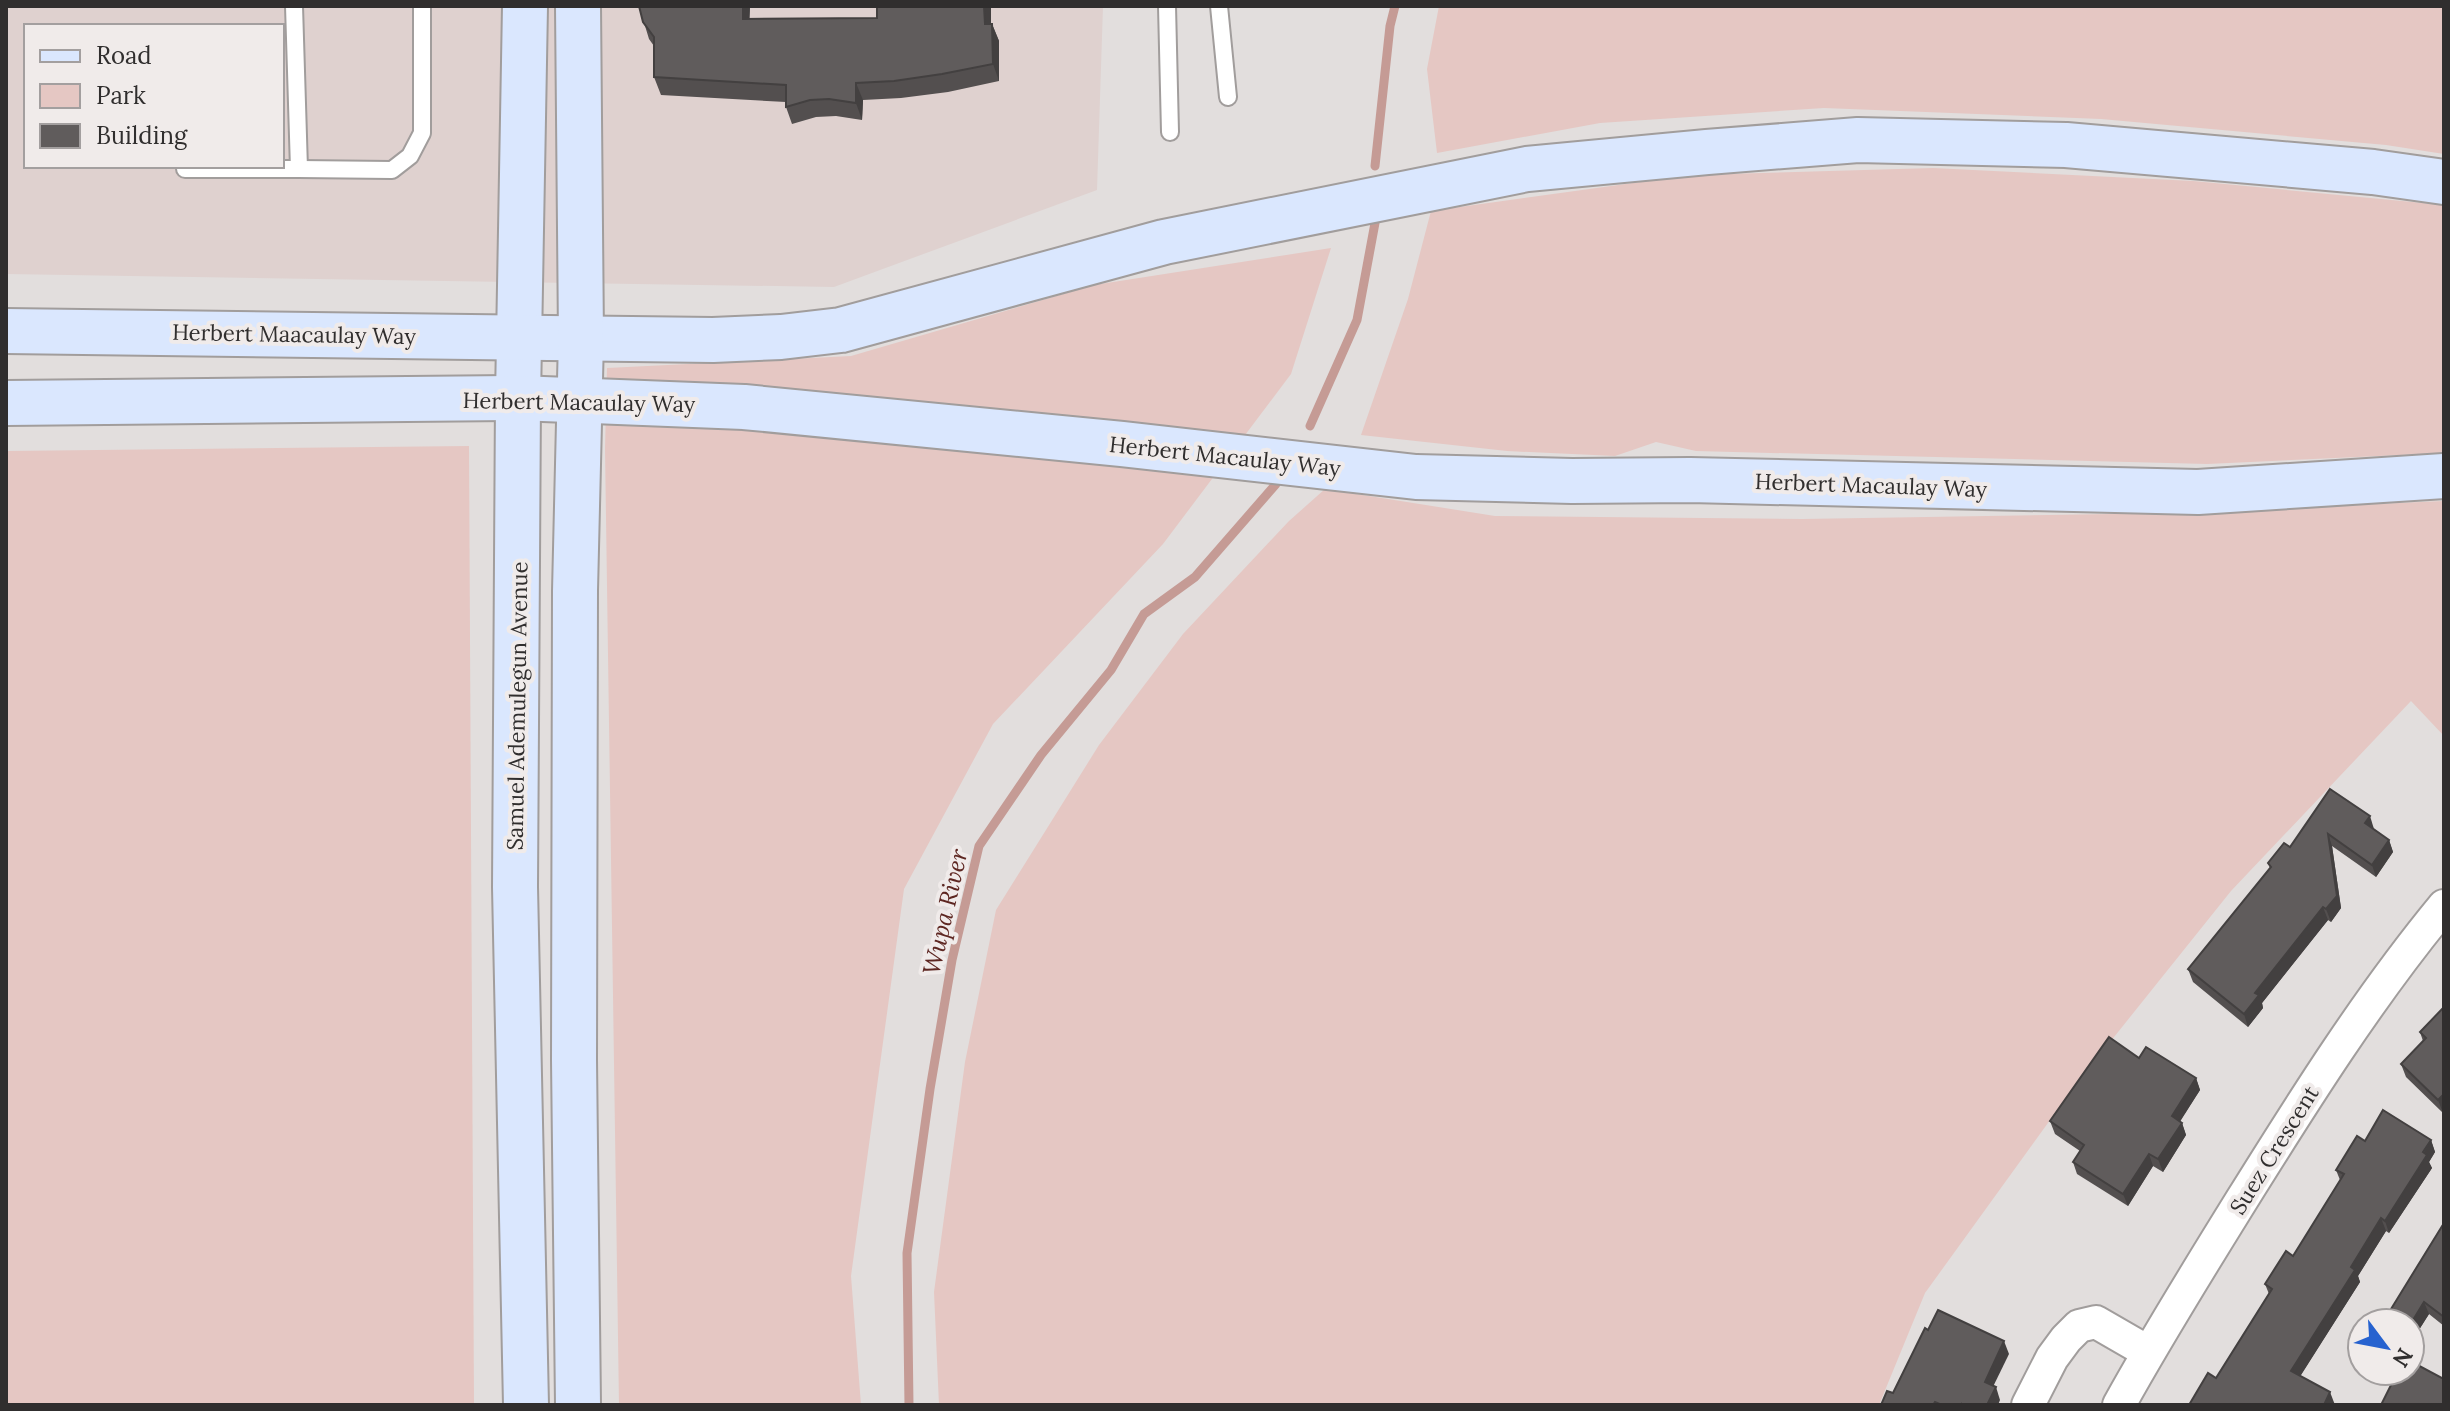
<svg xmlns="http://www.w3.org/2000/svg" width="2450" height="1411" font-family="Lora,serif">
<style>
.built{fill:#dfd1cf;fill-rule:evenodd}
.green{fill:#e5c7c3}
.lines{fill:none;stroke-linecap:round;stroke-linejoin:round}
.stream{stroke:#c59b95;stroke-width:9}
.lane-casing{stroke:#a19d9c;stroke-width:20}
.street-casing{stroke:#a19d9c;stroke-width:36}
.secondary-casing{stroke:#a19d9c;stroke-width:48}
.lane{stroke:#fff;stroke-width:16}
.street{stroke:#fff;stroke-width:32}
.secondary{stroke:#dae7fe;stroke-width:44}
.wall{fill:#534f4f}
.shaded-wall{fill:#434040}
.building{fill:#605c5c;stroke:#434040;stroke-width:2}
.labels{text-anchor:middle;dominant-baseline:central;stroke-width:8;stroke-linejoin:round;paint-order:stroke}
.street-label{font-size:22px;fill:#302e2e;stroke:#f0ebea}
.water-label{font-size:24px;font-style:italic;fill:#5d2621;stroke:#f0ebea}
</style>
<rect width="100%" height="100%" fill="#e2dedd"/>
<path class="built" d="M6,6h1097l-6,184 -263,97 -828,-13zM26,26h256v140h-256z"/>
<g class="green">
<polygon points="1439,6 2444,6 2444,154 2386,145 2101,119 1824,108 1600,123 1437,153 1427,69"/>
<polygon points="1933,168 2193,181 2444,205 2444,453 2207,464 1696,451 1656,442 1615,456 1507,451 1361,435 1408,299 1431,211 1691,175"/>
<polygon points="1331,248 1291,374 1163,544 993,724 904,889 851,1276 861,1405 619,1405 605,449 607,368 851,356 1094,285"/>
<polygon points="469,446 474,1405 6,1405 6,451"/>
<polygon points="1325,489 1495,516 1802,519 2176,513 2444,501 2444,736 2411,701 2231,891 2074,1087 1925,1293 1879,1405 939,1405 934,1292 965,1062 996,910 1099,745 1183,634 1289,521"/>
</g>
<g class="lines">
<g class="stream">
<polyline points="1375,166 1390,26 1395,6"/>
<polyline points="1310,426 1357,320 1375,223"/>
<polyline points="909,1405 907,1253 930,1089 952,960 979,846 1041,755 1111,670 1144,614 1195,577 1276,484"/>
</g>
<g class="lane-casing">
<g id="lane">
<polyline points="1167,6 1170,132"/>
<polyline points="1219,6 1228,97"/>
<polyline points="185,169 299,169 294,6"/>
<polyline points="299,169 392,170 410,156 422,133 422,6"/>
</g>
</g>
<g class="street-casing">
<g id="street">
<polyline points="2028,1405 2052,1358 2066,1339 2079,1326 2096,1322 2148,1352"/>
<path d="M2119,1405c38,-69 80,-136 122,-204 63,-101 127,-203 203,-295"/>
</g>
</g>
<g class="secondary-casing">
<g id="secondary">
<polyline points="525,6 518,398 515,887 526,1405"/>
<polyline points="6,331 713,340 781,337 841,330 1164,242 1527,169 1707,152 1858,140 2066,145 2373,172 2444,182"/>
<polyline points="6,403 518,398 744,407 1122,444 1416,477 1572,481 1690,480 2198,492 2444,476"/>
<polyline points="578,1405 574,1060 575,591 581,338 578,6"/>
</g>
</g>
<use href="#lane" class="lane"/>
<use href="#street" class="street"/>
<use href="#secondary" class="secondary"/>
</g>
<g class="wall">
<polygon points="639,6 750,6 749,19 877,18 877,6 991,6 991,24 992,24 999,41 999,81 948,92 901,98 863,100 862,120 836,116 816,117 792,124 786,107 786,102 661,95 654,77 654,46 649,39"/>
<polygon points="2330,789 2374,829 2389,840 2393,852 2376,877 2332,846 2341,908 2331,922 2328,920 2262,1003 2263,1008 2248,1027 2193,982 2188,969 2270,868 2268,863 2290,847"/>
<polygon points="2444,1007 2443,1113 2406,1077 2401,1064 2423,1041 2420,1032"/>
<polygon points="2139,1058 2196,1078 2200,1090 2180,1121 2182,1123 2186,1135 2163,1172 2153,1166 2128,1206 2077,1174 2073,1162 2080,1151 2055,1134 2050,1121"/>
<polygon points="2431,1140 2435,1152 2429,1162 2432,1168 2389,1233 2386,1231 2358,1276 2360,1282 2300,1376 2335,1405 2216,1378 2269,1294 2265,1284 2293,1256 2340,1180 2336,1170 2365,1141"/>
<polygon points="2444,1223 2444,1326 2429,1314 2410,1344 2410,1323"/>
</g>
<g class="shaded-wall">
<polygon points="743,6 750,6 749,37 743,19"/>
<polygon points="984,6 991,6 991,41 985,24"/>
<polygon points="992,24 999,41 999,81 993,64"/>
<polygon points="856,83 863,100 862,120 856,103"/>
<polygon points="2370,816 2374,829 2370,836 2365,823"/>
<polygon points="2328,834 2332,846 2341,908 2331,922 2326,909"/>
<polygon points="2389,840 2393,852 2376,877 2372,865"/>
<polygon points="2323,907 2328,920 2262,1003 2263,1008 2248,1027 2244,1014 2255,993"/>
<polygon points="2196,1078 2200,1090 2176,1128 2172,1116"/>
<polygon points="2444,1094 2444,1112 2443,1113 2438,1100"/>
<polygon points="2182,1123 2186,1135 2163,1172 2158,1159"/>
<polygon points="2431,1140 2435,1152 2429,1162 2432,1168 2389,1233 2385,1221"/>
<polygon points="2149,1154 2153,1166 2128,1206 2123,1194"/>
<polygon points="2381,1218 2386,1231 2358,1276 2360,1282 2296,1383 2291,1371 2351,1267"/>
<polygon points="2424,1302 2429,1314 2410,1344 2410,1325"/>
<polygon points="2004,1341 2009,1354 1989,1395 1985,1382"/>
<polygon points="1996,1387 2000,1400 1998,1405 1987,1405"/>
<polygon points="2330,1392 2335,1405 2324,1405"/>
</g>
<g class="building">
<polygon points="639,6 743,6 743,19 877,18 877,6 984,6 985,24 992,24 993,64 942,74 894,81 856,83 856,103 829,99 810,100 786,107 786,85 654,77 654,37 643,22"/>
<polygon points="2330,789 2370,816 2365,823 2389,840 2372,865 2328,834 2337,896 2326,909 2323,907 2255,993 2259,995 2244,1014 2188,969 2271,867 2268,863 2284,843 2290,847"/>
<polygon points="2444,1007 2444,1094 2438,1100 2401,1064 2426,1038 2420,1032"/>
<polygon points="2109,1037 2139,1058 2146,1047 2196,1078 2172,1116 2182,1123 2158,1159 2149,1154 2123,1194 2073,1162 2084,1145 2050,1121"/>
<polygon points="2383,1110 2431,1140 2423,1152 2427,1155 2385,1221 2381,1218 2351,1267 2355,1270 2291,1371 2330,1392 2324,1405 2189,1405 2208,1373 2216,1378 2272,1289 2265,1284 2286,1251 2293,1256 2344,1174 2336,1170 2357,1136 2365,1141"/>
<polygon points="2444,1223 2444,1317 2424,1302 2410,1325 2410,1323 2385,1323 2383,1322"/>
<polygon points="1938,1310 2004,1341 1985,1382 1996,1387 1987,1405 1965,1405 1962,1404 1962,1405 1942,1405 1935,1402 1933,1405 1881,1405 1887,1391 1893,1393 1925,1328 1928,1330"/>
<polygon points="2410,1361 2444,1379 2444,1405 2381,1405 2398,1371 2410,1371"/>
</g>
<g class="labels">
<g class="street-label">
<text transform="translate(294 334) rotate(1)">Herbert Maacaulay Way</text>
<text transform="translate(579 402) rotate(1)">Herbert Macaulay Way</text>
<text transform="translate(1225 456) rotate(6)">Herbert Macaulay Way</text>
<text transform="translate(1871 485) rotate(2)">Herbert Macaulay Way</text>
<text transform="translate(517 706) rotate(-89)">Samuel Ademulegun Avenue</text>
<text transform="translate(2274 1150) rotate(-58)">Suez Crescent</text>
</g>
<g class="water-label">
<text transform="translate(945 912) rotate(-77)">Wupa River</text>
</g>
</g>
<rect width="2450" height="1411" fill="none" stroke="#302e2e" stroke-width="16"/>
<rect x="24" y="24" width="260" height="144" fill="#f0ebea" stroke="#a39f9f" stroke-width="2"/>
<rect x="40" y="50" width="40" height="12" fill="#dae7fe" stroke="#a39f9f" stroke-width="2"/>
<text x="96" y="64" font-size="24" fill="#302e2e">Road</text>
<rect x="40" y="84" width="40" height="24" fill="#e5c7c3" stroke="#a39f9f" stroke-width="2"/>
<text x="96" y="104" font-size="24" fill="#302e2e">Park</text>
<rect x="40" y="124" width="40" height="24" fill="#605c5c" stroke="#a39f9f" stroke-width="2"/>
<text x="96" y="144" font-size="24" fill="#302e2e">Building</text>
<g transform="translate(2386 1347) rotate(122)"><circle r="38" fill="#f0ebea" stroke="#a39f9f" stroke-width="2"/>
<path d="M0-6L14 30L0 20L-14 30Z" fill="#2762cf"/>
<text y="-12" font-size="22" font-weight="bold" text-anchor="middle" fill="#302e2e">N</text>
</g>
</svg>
